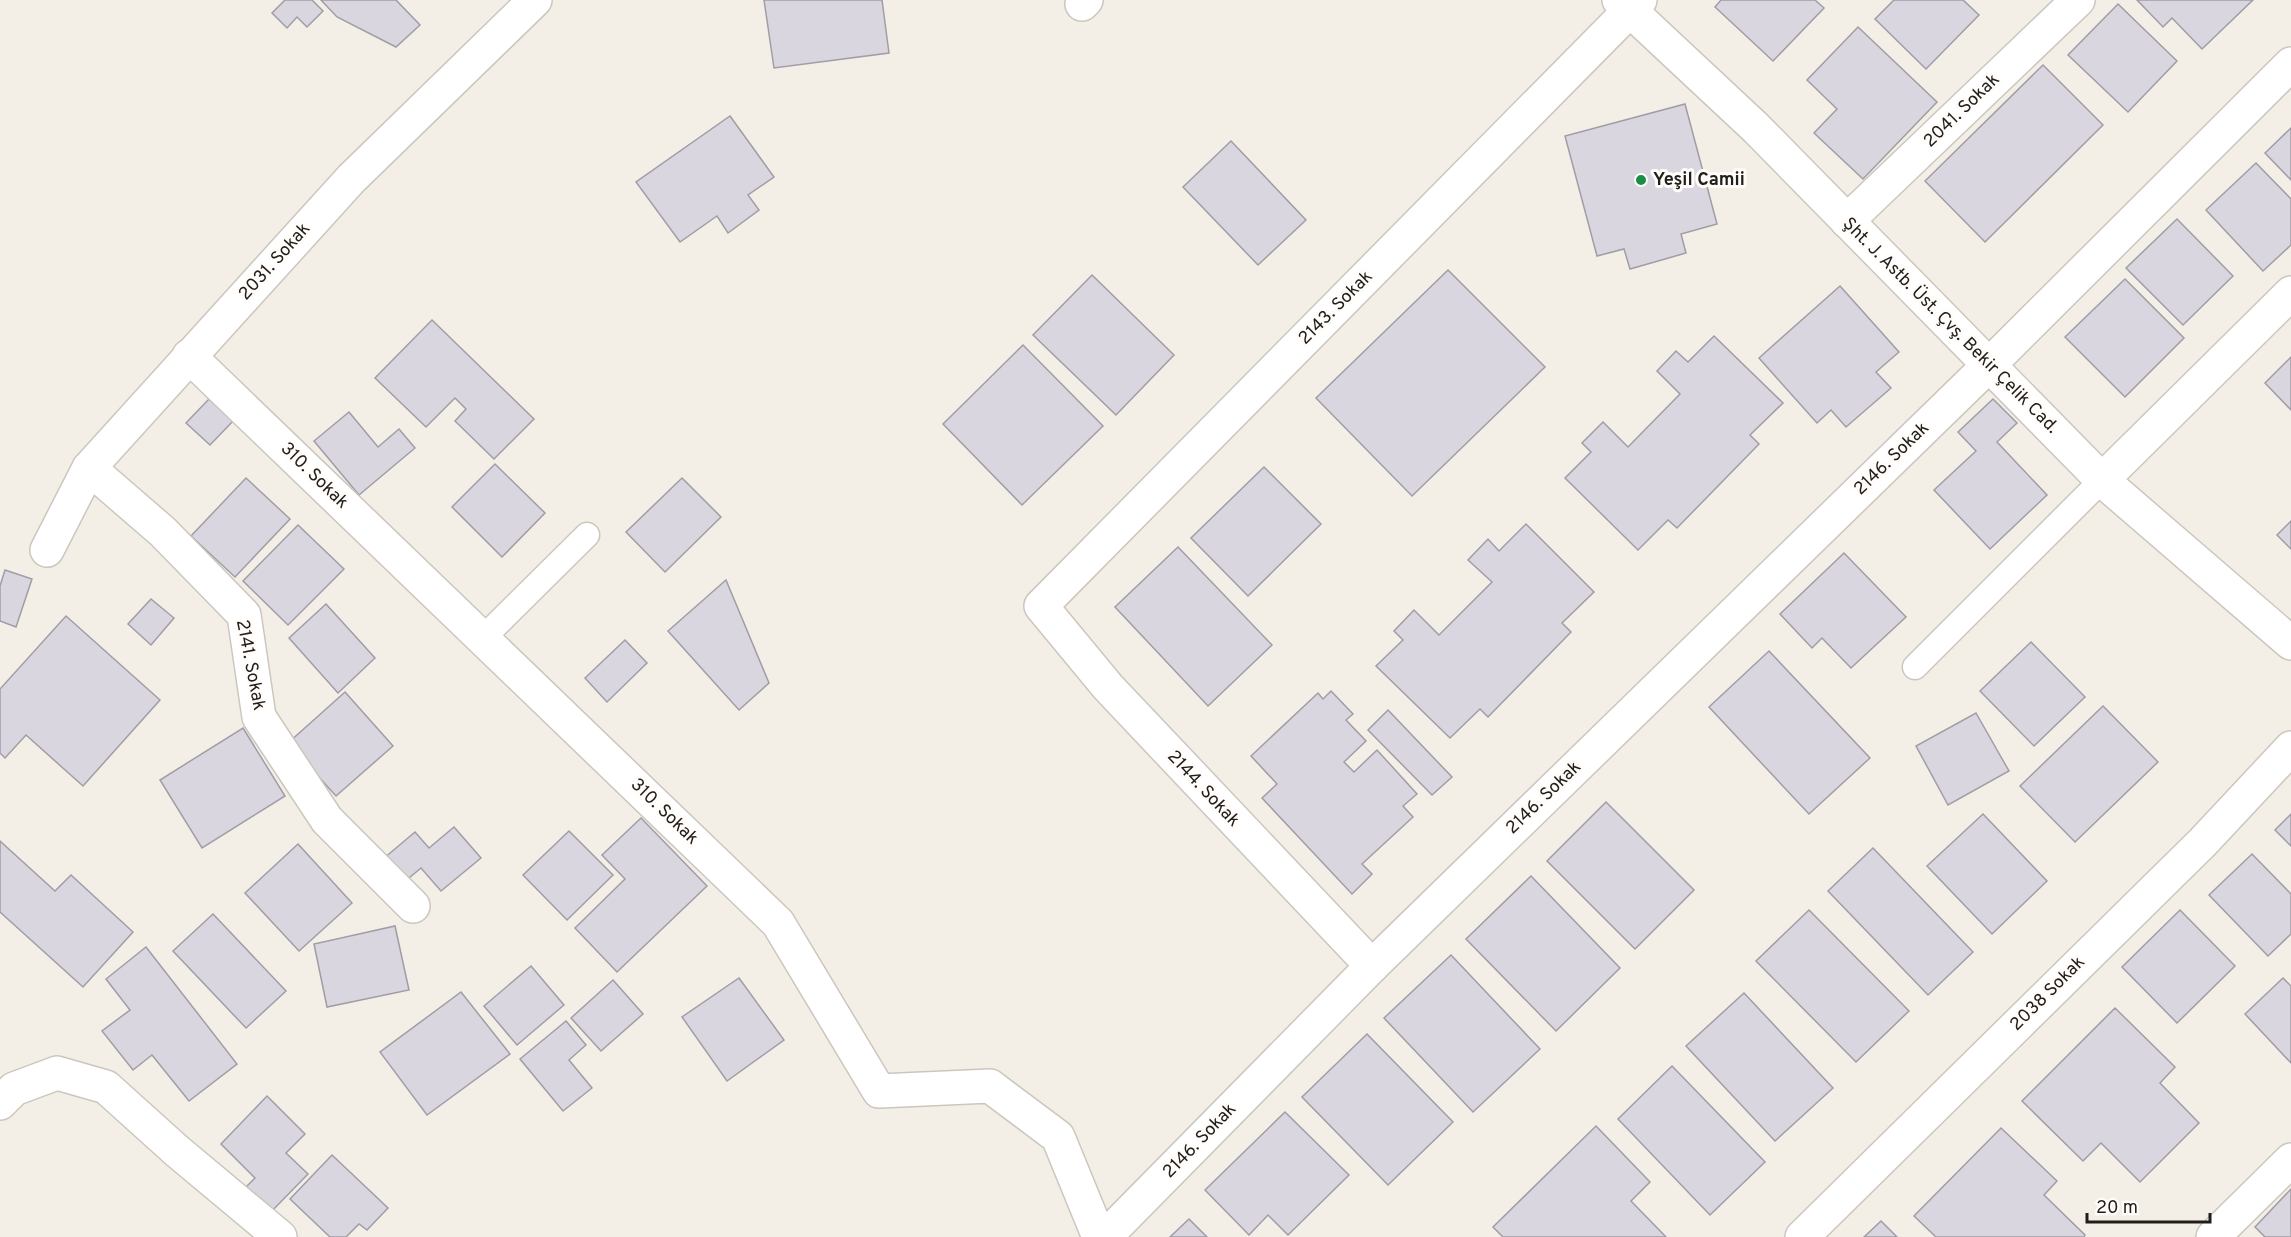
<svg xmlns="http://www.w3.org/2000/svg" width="2291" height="1237" font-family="Overpass,sans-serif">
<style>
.building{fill:#d9d6df;stroke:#a09da6;stroke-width:1.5}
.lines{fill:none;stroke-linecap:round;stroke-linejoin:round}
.lane-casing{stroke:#ccc6be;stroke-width:27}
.street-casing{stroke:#ccc6be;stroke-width:36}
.lane{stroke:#fff;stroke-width:24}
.street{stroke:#fff;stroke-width:33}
.poi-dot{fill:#188e48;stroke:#fffcf9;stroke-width:2}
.labels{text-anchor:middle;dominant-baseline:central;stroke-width:6;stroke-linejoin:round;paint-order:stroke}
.street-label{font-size:18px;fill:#201e1b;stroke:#fffcf9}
.poi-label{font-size:18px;font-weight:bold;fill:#201e1b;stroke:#fffcf9;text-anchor:start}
</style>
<rect width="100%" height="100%" fill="#f4efe6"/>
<g class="building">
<polygon points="285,0 312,0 323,11 307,27 297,17 287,28 272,13"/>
<polygon points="321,0 396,0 420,25 396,47 337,17"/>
<polygon points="764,0 882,0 889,53 774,68"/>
<polygon points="1721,0 1815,0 1824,8 1773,61 1715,7"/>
<polygon points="1894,0 1963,0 1979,15 1926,69 1875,19"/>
<polygon points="2137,0 2253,0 2202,49 2172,18 2163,27"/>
<polygon points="2118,4 2177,61 2128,112 2068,55"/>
<polygon points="1858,27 1937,102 1863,179 1814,133 1837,109 1807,80"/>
<polygon points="2043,65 2103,125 1985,242 1925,181"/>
<polygon points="1685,104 1717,224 1681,234 1686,253 1630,269 1624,249 1597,256 1565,136"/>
<polygon points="730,116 774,177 748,195 759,210 728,233 717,216 680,242 636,182"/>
<polygon points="2291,128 2291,180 2265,153"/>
<polygon points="1231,141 1306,220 1258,265 1183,187"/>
<polygon points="2256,163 2291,199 2291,245 2263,271 2206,210"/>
<polygon points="2177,219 2233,276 2183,325 2126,268"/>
<polygon points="1448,270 1545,367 1412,496 1316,398"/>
<polygon points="1092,275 1174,355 1116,415 1033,335"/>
<polygon points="2125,279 2184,338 2125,397 2065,337"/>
<polygon points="1840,286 1899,352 1876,372 1891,388 1846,427 1831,410 1817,423 1759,358"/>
<polygon points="432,320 534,419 494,459 455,421 466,409 455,398 426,427 375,378"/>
<polygon points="1714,336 1783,403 1750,435 1759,444 1677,528 1668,520 1638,550 1565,478 1591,452 1582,443 1603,422 1628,447 1680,394 1657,371 1676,351 1688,362"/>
<polygon points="1023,345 1103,426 1022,505 943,424"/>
<polygon points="2291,357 2291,410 2265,383"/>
<polygon points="209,399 233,421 210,445 186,423"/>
<polygon points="1993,399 2017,423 1997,442 2047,495 1990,549 1934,490 1976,451 1958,432"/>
<polygon points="349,412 378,447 399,429 415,448 359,495 314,441"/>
<polygon points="495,464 545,513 502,557 452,507"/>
<polygon points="1264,467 1321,524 1248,596 1191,538"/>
<polygon points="246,478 290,519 235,577 191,536"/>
<polygon points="682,478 721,517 665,572 626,532"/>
<polygon points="2291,521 2291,549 2277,535"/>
<polygon points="1526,524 1594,592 1562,623 1571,632 1488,717 1480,709 1450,738 1376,666 1403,640 1394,631 1414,610 1439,635 1492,582 1468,560 1488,539 1499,551"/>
<polygon points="298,525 344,569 288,625 243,581"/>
<polygon points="1178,547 1272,645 1208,706 1115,607"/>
<polygon points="1844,553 1906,617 1851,668 1822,638 1812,648 1780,614"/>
<polygon points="5,570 32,579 16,627 0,621 0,586"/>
<polygon points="726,580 769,683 739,710 668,631"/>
<polygon points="151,599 174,618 151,645 128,624"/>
<polygon points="326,604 375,658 338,693 289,638"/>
<polygon points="66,616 160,700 83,786 26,735 5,758 0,753 0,689"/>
<polygon points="625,640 647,663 607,702 585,678"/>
<polygon points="2031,642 2085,697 2034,746 1980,691"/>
<polygon points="1769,651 1870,758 1809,814 1709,707"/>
<polygon points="1331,691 1353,714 1346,720 1366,741 1344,762 1354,772 1377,750 1417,794 1403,806 1413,817 1362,864 1372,874 1352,894 1262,798 1277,784 1251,756 1318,693 1323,699"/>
<polygon points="345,692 393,746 336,796 288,743"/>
<polygon points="2103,706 2158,762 2075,842 2020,786"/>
<polygon points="1388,710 1452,777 1432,795 1368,730"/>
<polygon points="1976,713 2009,771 1948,805 1916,746"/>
<polygon points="243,728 285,796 202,848 160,780"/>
<polygon points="1606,802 1694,890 1635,949 1547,861"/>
<polygon points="1983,814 2047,881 1992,934 1927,866"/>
<polygon points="2291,814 2291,846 2275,830"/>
<polygon points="641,818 707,886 617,972 575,928 625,879 602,855"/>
<polygon points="454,827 481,858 441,891 421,868 403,883 383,859 415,832 429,848"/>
<polygon points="569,831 613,875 567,920 523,875"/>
<polygon points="0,841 55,891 71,875 133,932 83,987 0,912"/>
<polygon points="298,844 352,903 299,951 245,893"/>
<polygon points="1873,848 1973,952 1928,995 1828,891"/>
<polygon points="2252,854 2291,894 2291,934 2268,956 2209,895"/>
<polygon points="1531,876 1620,968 1556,1031 1466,939"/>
<polygon points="1809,910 1909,1011 1856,1062 1756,961"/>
<polygon points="2180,910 2235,966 2177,1023 2122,967"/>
<polygon points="213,914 286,991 246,1028 173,951"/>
<polygon points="395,926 409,990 327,1007 314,944"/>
<polygon points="146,947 237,1064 189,1101 152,1055 133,1070 102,1031 130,1010 106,979"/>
<polygon points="1451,955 1540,1049 1473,1112 1384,1018"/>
<polygon points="531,966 564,1005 517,1045 484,1006"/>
<polygon points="739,978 784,1040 727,1081 682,1017"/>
<polygon points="2283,978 2291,986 2291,1063 2245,1014"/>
<polygon points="613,980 643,1014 601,1051 571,1018"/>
<polygon points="461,992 510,1054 427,1115 380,1052"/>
<polygon points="1744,993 1833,1088 1775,1141 1686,1046"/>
<polygon points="2115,1008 2175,1067 2160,1083 2199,1123 2140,1182 2101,1143 2083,1161 2022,1101"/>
<polygon points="566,1021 586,1045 569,1060 592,1088 563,1111 520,1059"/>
<polygon points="1367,1034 1453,1122 1388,1185 1302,1097"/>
<polygon points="1672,1066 1765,1162 1710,1215 1618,1119"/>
<polygon points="267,1096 305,1134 286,1153 308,1174 269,1214 244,1189 255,1178 221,1144"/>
<polygon points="1285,1112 1349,1175 1288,1235 1268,1215 1249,1235 1205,1190"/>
<polygon points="1596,1126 1650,1182 1631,1201 1666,1237 1503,1237 1493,1227"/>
<polygon points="2001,1128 2057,1181 2044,1195 2085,1235 2084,1237 1936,1237 1914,1216"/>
<polygon points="332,1155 388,1208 367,1230 359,1224 346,1237 330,1237 290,1199"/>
<polygon points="2291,1189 2291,1237 2265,1237 2255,1227"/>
<polygon points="1189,1219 1207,1237 1170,1237"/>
<polygon points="1881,1221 1897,1237 1864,1237"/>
</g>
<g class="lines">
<g class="lane-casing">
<g id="lane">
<polyline points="483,638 587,535"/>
<polyline points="1915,667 2102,480"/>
</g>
</g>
<g class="street-casing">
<g id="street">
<polyline points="1619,0 1756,128 2102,480 2291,643"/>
<polyline points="1082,4 1086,0"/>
<polyline points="1847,221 2078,0"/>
<polyline points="189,356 778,923 879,1091 990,1086 1058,1137 1099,1237"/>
<polyline points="89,468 163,532 244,615 259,717 327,820 413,906"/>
<polyline points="2102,480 2291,293"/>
<polyline points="47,550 89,468 351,179 535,0"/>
<polyline points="1372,966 1108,687 1041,606 1640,0"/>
<polyline points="0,1103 14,1089 57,1073 106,1087 177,1151 280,1237"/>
<polyline points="1105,1237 1372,966 1989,365 2291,64"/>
<polyline points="1802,1237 2203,842 2291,748"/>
<polyline points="2213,1237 2291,1160"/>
</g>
</g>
<use href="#lane" class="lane"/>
<use href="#street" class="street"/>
</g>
<circle class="poi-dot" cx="1641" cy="180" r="6"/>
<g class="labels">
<g class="street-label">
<text transform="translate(1962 111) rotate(-44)">2041. Sokak</text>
<text transform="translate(275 262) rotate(-48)">2031. Sokak</text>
<text transform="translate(1336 308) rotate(-45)">2143. Sokak</text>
<text transform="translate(1950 326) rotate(45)">Şht. J. Astb. Üst. Çvş. Bekir Çelik Cad.</text>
<text transform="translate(1892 459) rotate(-44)">2146. Sokak</text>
<text transform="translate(314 476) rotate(44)">310. Sokak</text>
<text transform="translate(250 665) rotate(79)">2141. Sokak</text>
<text transform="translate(1203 789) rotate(47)">2144. Sokak</text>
<text transform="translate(1544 798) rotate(-44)">2146. Sokak</text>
<text transform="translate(664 812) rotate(44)">310. Sokak</text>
<text transform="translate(2048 994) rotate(-45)">2038 Sokak</text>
<text transform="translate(1200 1141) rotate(-46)">2146. Sokak</text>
</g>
<g class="poi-label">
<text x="1653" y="180">Yeşil Camii</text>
</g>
</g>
<path d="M2087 1213v9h123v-9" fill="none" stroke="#201e1b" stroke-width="3"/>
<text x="2096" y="1213" font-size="18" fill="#201e1b" stroke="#fffcf9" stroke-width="4.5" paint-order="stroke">20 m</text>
</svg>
